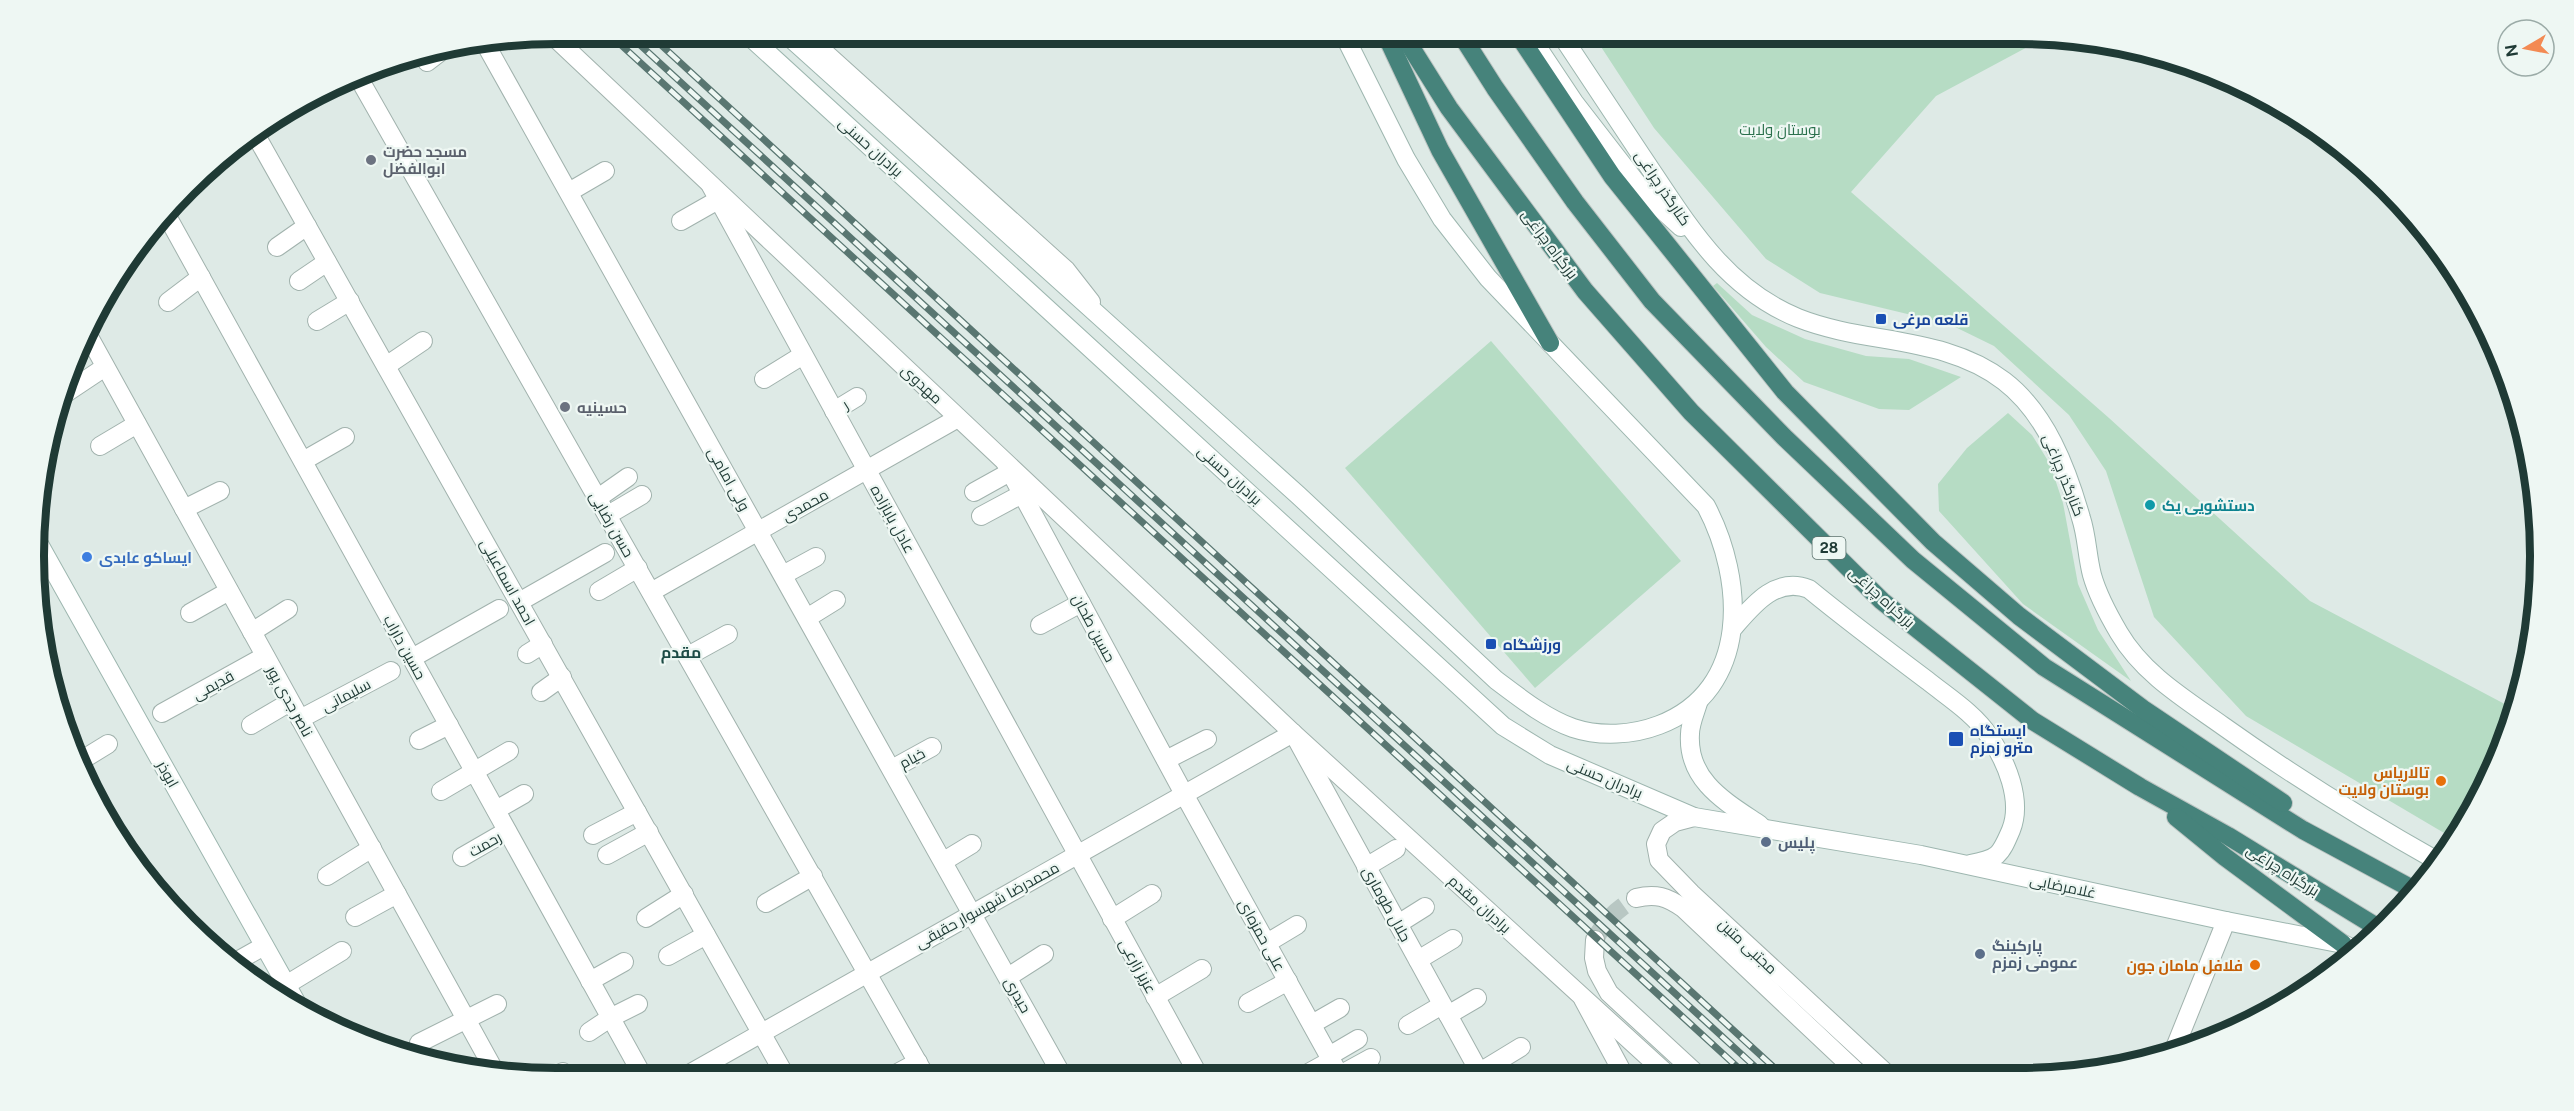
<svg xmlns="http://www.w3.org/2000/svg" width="2574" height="1111" font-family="'Public Sans',Cairo,sans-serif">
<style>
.green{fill:#b6dcc4}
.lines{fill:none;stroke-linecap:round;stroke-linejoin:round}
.tertiary-tunnel{stroke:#b8c7c3;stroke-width:18;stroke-dasharray:18 9;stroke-linecap:butt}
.minor-casing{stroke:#a1b2ad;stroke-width:20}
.tertiary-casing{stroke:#a1b2ad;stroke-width:20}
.secondary-casing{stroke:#9db6af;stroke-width:20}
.trunk-casing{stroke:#bcc4c2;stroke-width:20}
.minor{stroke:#fff;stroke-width:18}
.tertiary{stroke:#fff;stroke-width:18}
.secondary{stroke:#fff;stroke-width:18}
.trunk{stroke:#46837b;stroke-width:18}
.rail-casing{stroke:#597671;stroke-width:7}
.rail{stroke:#eef7f3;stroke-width:4.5;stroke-dasharray:14;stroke-linecap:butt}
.worship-dot{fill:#6b7280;stroke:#eef7f3;stroke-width:2}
.transit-dot{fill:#1a4fb4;stroke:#eef7f3;stroke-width:2}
.culture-dot{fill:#0f9aa8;stroke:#eef7f3;stroke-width:2}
.shop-dot{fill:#3f7fe0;stroke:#eef7f3;stroke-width:2}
.food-dot{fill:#e8710a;stroke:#eef7f3;stroke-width:2}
.service-dot{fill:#5c6f8a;stroke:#eef7f3;stroke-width:2}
.labels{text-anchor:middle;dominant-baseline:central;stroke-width:4.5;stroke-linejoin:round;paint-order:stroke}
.shield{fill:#eef7f3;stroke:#5d736e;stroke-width:1.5}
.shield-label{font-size:14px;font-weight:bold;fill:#1f3a35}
.park-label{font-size:15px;fill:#2a704c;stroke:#eef7f3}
.street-label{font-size:15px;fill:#1f3a35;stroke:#eef7f3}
.worship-label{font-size:15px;font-weight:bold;fill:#5b616d;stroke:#eef7f3;text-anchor:start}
.transit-label{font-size:15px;font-weight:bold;fill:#164399;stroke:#eef7f3;text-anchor:start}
.culture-label{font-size:15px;font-weight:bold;fill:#0d838f;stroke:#eef7f3;text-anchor:start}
.shop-label{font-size:15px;font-weight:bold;fill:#366cbe;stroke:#eef7f3;text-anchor:start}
.food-label{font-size:15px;font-weight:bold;fill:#c56008;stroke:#eef7f3;text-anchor:end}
.service-label{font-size:15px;font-weight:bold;fill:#4e5e75;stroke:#eef7f3;text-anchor:start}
.neighbourhood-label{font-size:16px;font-weight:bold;fill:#1c4b45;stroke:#eef7f3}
.rim{fill:none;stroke:#1f3a35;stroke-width:8}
</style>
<rect width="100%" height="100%" fill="#deeae6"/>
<g class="green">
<polygon points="1592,33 2019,33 2046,37 1936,96 1851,192 2109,418 2310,601 2516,710 2513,724 2456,840 2246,716 2154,617 2106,471 2069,415 1994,346 1949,324 1820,293 1766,259 1654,128"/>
<polygon points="1717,283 1752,315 1805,339 1866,356 1909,359 1961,377 1909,410 1879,409 1804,382 1766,347 1713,286"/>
<polygon points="1491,341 1681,561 1535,688 1345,468"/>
<polygon points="2008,413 2032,435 2050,464 2063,503 2078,584 2098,630 2131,681 2023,604 1939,511 1938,484 1967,448"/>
</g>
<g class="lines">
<path class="tertiary-tunnel" d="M1595,940c9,-19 23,-32 41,-42"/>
<g class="minor-casing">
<g id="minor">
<polyline points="486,45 1063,1077"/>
<polyline points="427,62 440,52"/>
<polyline points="357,75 926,1077"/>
<polyline points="254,132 786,1077"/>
<polyline points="711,186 1199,1076"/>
<polyline points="569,192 605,171"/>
<polyline points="167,216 644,1078"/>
<polyline points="681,221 718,200"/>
<polyline points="277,247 307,226"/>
<polyline points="299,281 327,262"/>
<polyline points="168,302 201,277"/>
<polyline points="317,321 350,301"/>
<polyline points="88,335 493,1068"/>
<polyline points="386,366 423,341"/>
<polyline points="764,379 803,355"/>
<polyline points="66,393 105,367"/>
<polyline points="834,411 857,397"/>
<polyline points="100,446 137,424"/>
<polyline points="303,461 345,437"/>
<polyline points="1006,464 1184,794 1340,1076"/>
<polyline points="974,492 1010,472"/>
<polyline points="598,498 628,477"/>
<polyline points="184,509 220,491"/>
<polyline points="608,515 642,495"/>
<polyline points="981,516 1022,494"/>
<polyline points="783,575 816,557"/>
<polyline points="599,591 638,568"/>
<polyline points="651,592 958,418"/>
<polyline points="519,602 605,553"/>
<polyline points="190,613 229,591"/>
<polyline points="807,618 836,600"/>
<polyline points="1040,625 1081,603"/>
<polyline points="252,632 288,609"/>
<polyline points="527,654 543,644"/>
<polyline points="688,656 728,634"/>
<polyline points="412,658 499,609"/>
<polyline points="541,692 562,677"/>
<polyline points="162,713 265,656"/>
<polyline points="300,719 391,671"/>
<polyline points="251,725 290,702"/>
<polyline points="1296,738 1481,1075"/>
<polyline points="419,740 449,725"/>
<polyline points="82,760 108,744"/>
<polyline points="1166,760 1207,739"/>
<polyline points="892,769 932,747"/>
<polyline points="441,791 509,751"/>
<polyline points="496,810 524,794"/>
<polyline points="593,835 637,812"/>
<polyline points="607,855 649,832"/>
<polyline points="462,857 507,831"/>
<polyline points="944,861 972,844"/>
<polyline points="1366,867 1396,849"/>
<polyline points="327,876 372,848"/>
<polyline points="766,903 813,876"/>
<polyline points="355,917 397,894"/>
<polyline points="646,918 684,894"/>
<polyline points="1112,919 1152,894"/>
<polyline points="1398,924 1425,907"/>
<polyline points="1267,943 1297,925"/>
<polyline points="668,956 706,935"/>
<polyline points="1418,960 1453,939"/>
<polyline points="232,964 264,946"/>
<polyline points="1008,977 1044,954"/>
<polyline points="590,981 624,962"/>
<polyline points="286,985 342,951"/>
<polyline points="1155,997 1202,969"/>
<polyline points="1583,999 1624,1075"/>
<polyline points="1248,1003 1288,981"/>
<polyline points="1448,1015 1477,998"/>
<polyline points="1312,1024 1340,1008"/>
<polyline points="1408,1025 1442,1005"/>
<polyline points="589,1032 610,1018 638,1004"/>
<polyline points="419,1043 497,1004"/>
<polyline points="2174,1050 2226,921"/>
<polyline points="1329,1056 1358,1039"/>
<polyline points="1340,1075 1371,1058"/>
<polyline points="1475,1075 1521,1047"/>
<polyline points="1303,1076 1332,1060"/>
<polyline points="552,1077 563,1072"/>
<polyline points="890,1077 918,1062"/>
</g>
</g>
<g class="tertiary-casing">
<g id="tertiary">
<polyline points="803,33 1066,270 1091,302"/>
<polyline points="551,34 1293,733 1668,1075"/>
<polyline points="1694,817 1675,822 1662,831 1656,844 1659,860 1691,893 1887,1074"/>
<path d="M1636,898c20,-5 31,-1 47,10l176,166"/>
<polyline points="1595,940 1594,958 1597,971 1609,993 1698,1075"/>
<polyline points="682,1078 1293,733"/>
</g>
</g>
<g class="secondary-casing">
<g id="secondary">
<polyline points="746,33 1503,726 1550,755 1694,817 1921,855 2226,921 2343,944 2358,951"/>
<path d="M785,33l513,462 198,185c24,18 49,38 77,48 27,9 60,7 86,-3 92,-35 86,-145 47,-219l-218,-228 -46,-59 -36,-60 -63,-126"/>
<polyline points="1528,33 1574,102 1646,195 1681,227"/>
<path d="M1560,33c27,41 54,82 81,122 44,65 81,132 157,163 68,27 146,17 206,63 42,32 63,88 77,137 6,18 6,38 11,57 5,18 17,41 27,58 24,41 66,66 104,93 69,49 141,94 216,136"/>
<polyline points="35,537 301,1011"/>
<path d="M1734,627c19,-22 42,-51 75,-38 39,32 79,62 119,92 20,16 47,33 61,55 17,25 34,64 22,94 -11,26 -13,29 -41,34"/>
<path d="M1698,703c-3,10 -8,21 -8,31 -3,47 36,68 70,91"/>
</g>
</g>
<g class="trunk-casing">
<g id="trunk">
<polyline points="1385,33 1440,150 1550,343"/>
<polyline points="1402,33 1449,108 1585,291 1691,412 1882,601 2033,721 2140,787 2228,836 2380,929"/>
<polyline points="1460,33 1495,88 1575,202 1652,301 1784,437 1913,560 2044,667 2303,830 2414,890"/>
<polyline points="1517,33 1612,176 1785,392 1933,542 2019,616 2143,709 2283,803"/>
<polyline points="2176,817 2225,857 2343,944"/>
</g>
</g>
<use href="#minor" class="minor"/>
<use href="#tertiary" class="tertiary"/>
<use href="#secondary" class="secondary"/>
<use href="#trunk" class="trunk"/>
<g class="rail-casing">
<g id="rail">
<polyline points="608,33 1745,1074"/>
<polyline points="627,33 1763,1074"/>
<polyline points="648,33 1781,1074"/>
</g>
</g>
<use href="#rail" class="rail"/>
</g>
<g class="worship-dot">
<circle cx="371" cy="160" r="6"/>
<circle cx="565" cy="407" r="6"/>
</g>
<g class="transit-dot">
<rect x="1875" y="313" width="12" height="12" rx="3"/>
<rect x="1485" y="638" width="12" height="12" rx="3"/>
<rect x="1948" y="731" width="16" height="16" rx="3"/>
</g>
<circle class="culture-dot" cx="2150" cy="505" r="6"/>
<circle class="shop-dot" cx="87" cy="557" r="6"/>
<g class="food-dot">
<circle cx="2441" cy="781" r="6"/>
<circle cx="2255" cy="965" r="6"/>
</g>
<g class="service-dot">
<circle cx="1766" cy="842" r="6"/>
<circle cx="1980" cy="954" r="6"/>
</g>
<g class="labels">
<rect class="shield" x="1812.5" y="537" width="33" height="22" rx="4.5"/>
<g class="shield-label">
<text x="1829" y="548">28</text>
</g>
<g class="park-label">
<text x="1780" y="129">بوستان ولایت</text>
</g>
<g class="street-label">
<text transform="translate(871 147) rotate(42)">برادران حسنی</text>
<text transform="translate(1663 188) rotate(56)">کنارگذر چراغی</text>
<text transform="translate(1550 244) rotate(53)">بزرگراه چراغی</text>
<text transform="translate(922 384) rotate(43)">مهدوی</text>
<text transform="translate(845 404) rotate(-32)">ر</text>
<text transform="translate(1230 475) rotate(42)">برادران حسنی</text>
<text transform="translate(2064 475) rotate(68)">کنارگذر چراغی</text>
<text transform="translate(729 479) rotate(61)">ولی امامی</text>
<text transform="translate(805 505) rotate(-29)">محمدی</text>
<text transform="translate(893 519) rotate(61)">عادل بابازاده</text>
<text transform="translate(612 524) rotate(60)">حسن رضایی</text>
<text transform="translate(508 582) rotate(61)">احمد اسماعیلی</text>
<text transform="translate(1882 597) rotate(42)">بزرگراه چراغی</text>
<text transform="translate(1094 628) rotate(62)">حسین طحان</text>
<text transform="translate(405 647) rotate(61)">حسین داراب</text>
<text transform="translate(213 685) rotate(-29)">قدیمی</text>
<text transform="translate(346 695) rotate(-28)">سلیمانی</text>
<text transform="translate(290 701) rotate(61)">ناصر جدی پور</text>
<text transform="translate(912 758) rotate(-28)">خیام</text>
<text transform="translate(168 774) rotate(61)">ابوذر</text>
<text transform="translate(1605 778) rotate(23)">برادران حسنی</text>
<text transform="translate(485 844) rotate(-29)">رحمت</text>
<text transform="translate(2283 870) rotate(32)">بزرگراه چراغی</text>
<text transform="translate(2063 886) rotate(12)">غلامرضایی</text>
<text transform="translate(1387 904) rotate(61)">جلال طوماری</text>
<text transform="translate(1480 904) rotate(42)">برادران مقدم</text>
<text transform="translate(987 905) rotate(-29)">محمدرضا شهسوار حقیقی</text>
<text transform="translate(1262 935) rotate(61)">علی حمزه‌ای</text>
<text transform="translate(1748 946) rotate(43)">مجتبی متین</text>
<text transform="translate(1138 966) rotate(61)">عزیز زارعی</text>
<text transform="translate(1018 995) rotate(61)">حیدری</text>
</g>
<g class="worship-label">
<text x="383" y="151">مسجد حضرت<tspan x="383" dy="17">ابوالفضل</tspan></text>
<text x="577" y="407">حسینیه</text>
</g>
<g class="transit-label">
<text x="1893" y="319">قلعه مرغی</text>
<text x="1503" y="644">ورزشگاه</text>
<text x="1970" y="730">ایستگاه<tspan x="1970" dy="17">مترو زمزم</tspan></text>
</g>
<g class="culture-label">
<text x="2162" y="505">دستشویی یک</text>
</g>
<g class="shop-label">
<text x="99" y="557">ایساکو عابدی</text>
</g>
<g class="food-label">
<text x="2429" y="772">تالاریاس<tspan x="2429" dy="17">بوستان ولایت</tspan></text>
<text x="2243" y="965">فلافل مامان جون</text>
</g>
<g class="service-label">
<text x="1778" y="842">پلیس</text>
<text x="1992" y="945">پارکینگ<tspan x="1992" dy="17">عمومی زمزم</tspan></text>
</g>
<g class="neighbourhood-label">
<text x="681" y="652">مقدم</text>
</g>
</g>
<path d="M0 0H2574V1111H0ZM556 44H2018A512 512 0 0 1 2530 556V556A512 512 0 0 1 2018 1068H556A512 512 0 0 1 44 556V556A512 512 0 0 1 556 44Z" fill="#eef7f3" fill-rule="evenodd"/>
<path class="rim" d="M556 44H2018A512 512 0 0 1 2530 556V556A512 512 0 0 1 2018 1068H556A512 512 0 0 1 44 556V556A512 512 0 0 1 556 44Z"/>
<g transform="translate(2526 48) rotate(260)"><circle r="28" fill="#eef7f3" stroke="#9baba7" stroke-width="1.5"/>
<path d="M0-4.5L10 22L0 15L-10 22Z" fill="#f38a53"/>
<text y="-9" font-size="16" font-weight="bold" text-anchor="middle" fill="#1f3a35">N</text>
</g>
</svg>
